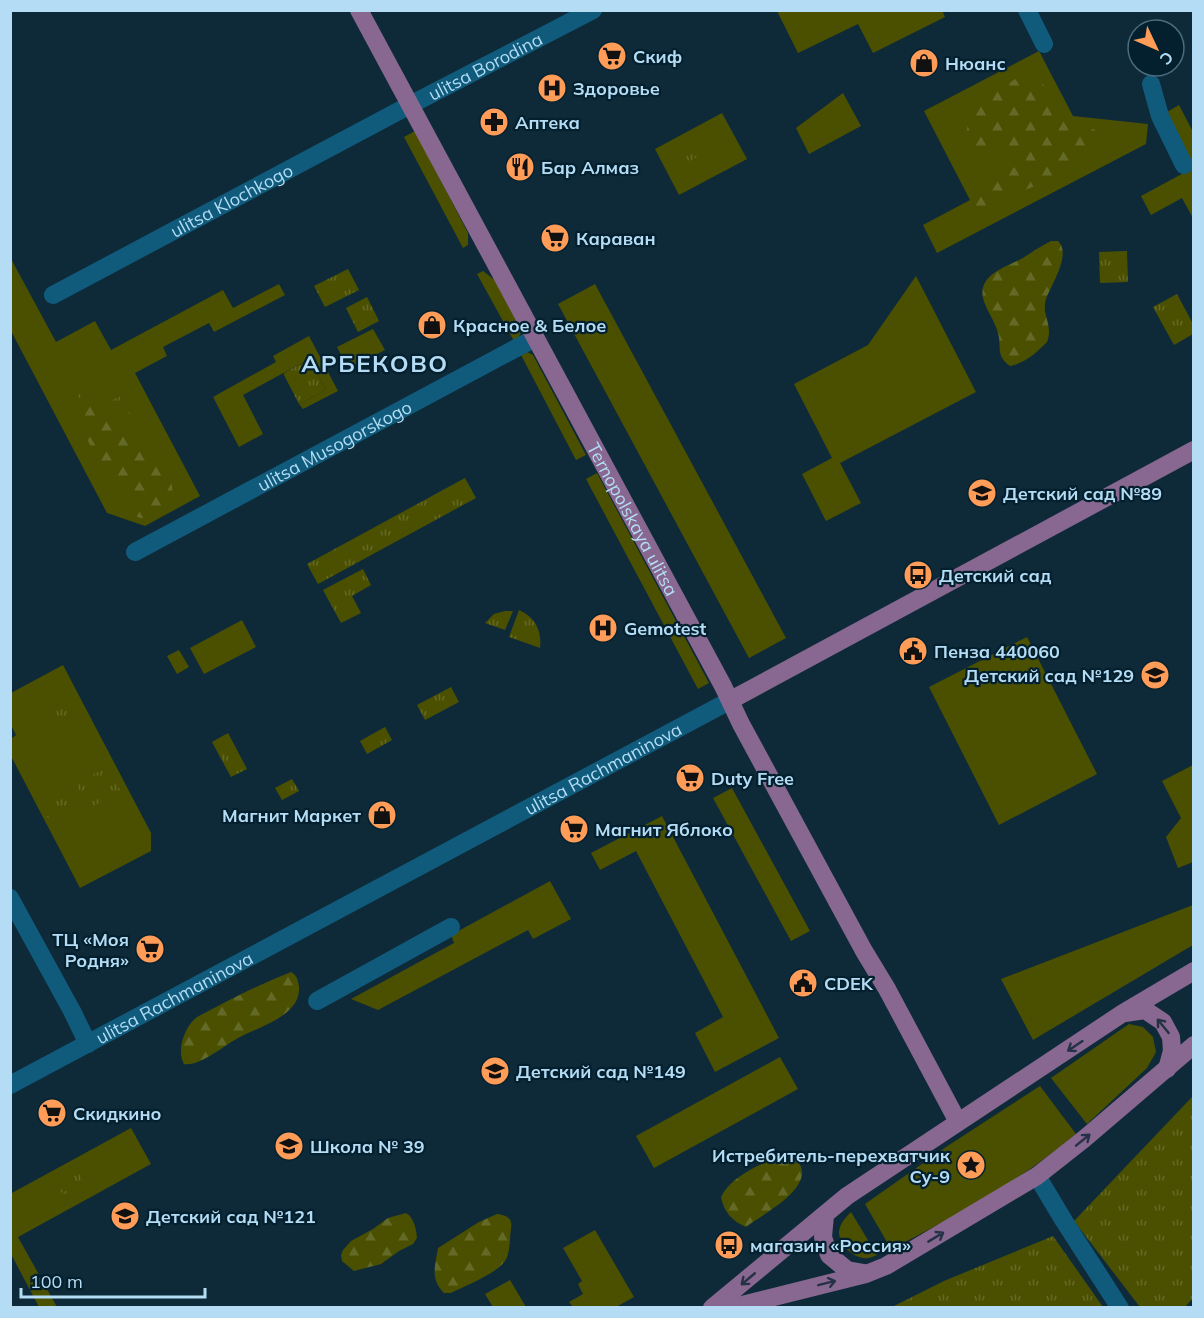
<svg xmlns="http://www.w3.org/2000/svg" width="1204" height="1318" font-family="Mulish,sans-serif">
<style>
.grass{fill:#4b5000}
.forest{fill:url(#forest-firs)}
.park{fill:url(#park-tufts)}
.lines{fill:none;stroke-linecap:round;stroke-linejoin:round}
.minor{stroke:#105b7c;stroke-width:18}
.major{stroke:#886890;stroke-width:18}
.oneway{stroke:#253246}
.labels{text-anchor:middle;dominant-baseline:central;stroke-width:4.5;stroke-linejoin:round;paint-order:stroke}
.poi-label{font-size:18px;font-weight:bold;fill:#b4ddf5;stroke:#04202e;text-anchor:start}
.street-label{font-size:18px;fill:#b4ddf5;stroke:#04202e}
.district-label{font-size:24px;font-weight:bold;letter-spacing:1.5px;fill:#b4ddf5;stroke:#04202e}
</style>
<defs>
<pattern id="forest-firs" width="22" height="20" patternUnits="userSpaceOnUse" patternTransform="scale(1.5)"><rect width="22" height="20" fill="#4b5000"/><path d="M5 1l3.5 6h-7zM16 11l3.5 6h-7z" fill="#636926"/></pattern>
<pattern id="park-tufts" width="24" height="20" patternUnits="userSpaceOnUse" patternTransform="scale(1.5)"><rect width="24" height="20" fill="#4b5000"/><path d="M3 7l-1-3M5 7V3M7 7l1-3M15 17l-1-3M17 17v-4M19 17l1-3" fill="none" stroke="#636926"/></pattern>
</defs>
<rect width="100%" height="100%" fill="#0e2a39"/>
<g class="grass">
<polygon points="779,10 942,10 945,17 873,53 858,24 798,53 777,11"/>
<polygon points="1039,51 1073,116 1148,124 1146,144 937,253 923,225 970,200 924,111"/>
<polygon points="843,93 861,126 809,154 796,128"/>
<polygon points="1179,105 1193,132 1193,218 1182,198 1151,215 1141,196 1191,169 1162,115"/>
<polygon points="722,113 747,159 679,195 655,149"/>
<polygon points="415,131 468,233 468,245 463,248 404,137"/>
<polygon points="10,257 56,342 95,321 111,350 223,290 233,308 279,284 285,295 214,332 209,323 163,347 167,356 135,373 200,496 145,526 107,513 11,331"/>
<polygon points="483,271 496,281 522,330 518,339 514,341 477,274"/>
<polygon points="916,276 976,392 840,463 861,503 826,521 802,474 832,458 794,384 868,345"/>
<polygon points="595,284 786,638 749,658 558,304"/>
<polygon points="373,329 385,350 348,369 337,347"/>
<polygon points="309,336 338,391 303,409 299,404 326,390 309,359 243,395 263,434 239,447 213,397 276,362 273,356"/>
<polygon points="525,351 533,355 586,455 576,460 520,353"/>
<polygon points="597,473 709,683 698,689 586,479"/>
<polygon points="242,620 256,647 204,674 190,648"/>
<polygon points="1027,637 1097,774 999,825 929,687"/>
<polygon points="179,650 189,667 177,674 167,656"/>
<polygon points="63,665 151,833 151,851 80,888 11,756 11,739 16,735 11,725 11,693"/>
<polygon points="1193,765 1193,862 1178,868 1166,837 1181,818 1162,781"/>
<polygon points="732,788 810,931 791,941 713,798"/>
<polygon points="662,816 779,1038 715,1072 695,1033 723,1017 636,851 600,870 591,853"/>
<polygon points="550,881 571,919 533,939 528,930 378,1010 351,999 454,943 451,935"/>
<polygon points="1193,905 1193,945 1033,1040 1001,979"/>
<polygon points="1129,1024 1143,1027 1153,1037 1156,1052 1147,1068 1087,1124 1051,1078"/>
<polygon points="780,1057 798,1089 654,1168 636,1136"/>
<path d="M1040,1086l36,48c-56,47 -121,83 -185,115l-26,-45 81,-57z"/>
<polygon points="131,1128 151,1164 18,1237 57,1307 39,1307 11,1254 10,1194"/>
<path d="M851,1212l26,43c-5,2 -9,4 -14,3 -12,-2 -24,-14 -24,-26 1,-9 7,-15 12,-20z"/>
<polygon points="595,1230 634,1297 616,1307 573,1307 569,1302 583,1294 578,1284 582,1281 563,1248"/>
<polygon points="510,1280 526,1307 493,1307 485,1294"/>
</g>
<g class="forest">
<path d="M1030,74l12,9 28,33 25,14 2,9 -30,31 -21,12 -24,9 -14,9 -19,10 -6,1 -9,-4c0,-3 -1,-6 0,-9 3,-10 16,-18 25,-23 8,-5 33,-11 15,-24l-34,-3 -10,-5 -4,-11 5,-17 23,-23 28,-17z"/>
<path d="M1051,241h7c14,13 -7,44 -12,58 -4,14 3,20 3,33 0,4 -1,7 -2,10 -11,11 -22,21 -37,24 -15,-11 -8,-19 -12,-33 -3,-12 -12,-23 -15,-35 -5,-24 24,-31 40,-40 9,-6 18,-12 28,-17z"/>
<path d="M92,402c10,6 13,17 21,24 7,6 15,2 22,5 18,10 52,59 31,77 -6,5 -17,11 -25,10 -16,-3 -10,-20 -16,-30 -6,-9 -16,-15 -22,-23 -12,-15 -26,-40 -18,-59z"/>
<path d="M291,972c6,3 7,8 8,15 2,29 -41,40 -61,51 -13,7 -39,29 -54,26 -8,-14 1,-38 13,-47 7,-4 14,-7 21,-11 24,-13 48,-24 73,-34z"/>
<path d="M788,1153c42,27 -22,59 -42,74 -14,-6 -22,-15 -25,-30 11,-23 45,-35 67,-44z"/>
<path d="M406,1213c8,5 10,15 11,25l-4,6 -14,7 -18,13 -27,7 -12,-10 -1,-6 2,-5 8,-9 22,-12 15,-11z"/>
<path d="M497,1214c9,1 16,4 14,14 -1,8 -1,22 -4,29 -5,15 -41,28 -56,36h-7c-14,-14 -9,-27 -6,-45l41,-26z"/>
</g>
<g class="park">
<polygon points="699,134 708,151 688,162 679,145"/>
<polygon points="1127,251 1128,282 1100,283 1099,252"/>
<polygon points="348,269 359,290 325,307 314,286"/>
<polygon points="1177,294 1193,324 1193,334 1174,345 1153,307"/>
<polygon points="367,297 379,321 358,332 346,308"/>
<polygon points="309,359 326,390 299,404 284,375 284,373"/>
<polygon points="83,371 93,390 79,398 68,379"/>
<polygon points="119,396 130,414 115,423 105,404"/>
<polygon points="465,478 476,498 318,584 307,564"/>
<polygon points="363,569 371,585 352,596 361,613 341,623 323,590"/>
<path d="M519,610c16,7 23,21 21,38l-31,-11z"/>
<polygon points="505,611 513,611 505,630 485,623 494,614"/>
<polygon points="451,687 459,702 425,720 417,705"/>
<polygon points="65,694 76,712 50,727 39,709"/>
<polygon points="385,727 392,740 367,754 360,741"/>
<polygon points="228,733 247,769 231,777 212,742"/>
<polygon points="107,767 121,791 90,808 76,784"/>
<polygon points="292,779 299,791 282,800 275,788"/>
<polygon points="67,782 79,807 50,822 37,797"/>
<polygon points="1193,1096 1194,1297 1185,1307 1140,1307 1074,1221"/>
<polygon points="77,1170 84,1183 63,1195 56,1182"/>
<polygon points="1053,1236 1103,1307 892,1307 944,1281"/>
</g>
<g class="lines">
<g class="minor">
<polyline points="1027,10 1044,44"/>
<polyline points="1151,84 1160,116 1184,165"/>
<path id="s1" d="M53,295l357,-190 183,-95"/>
<path id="s2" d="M135,552l400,-214"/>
<polyline points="10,898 72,1011 88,1044"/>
<polyline points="317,1001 451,927"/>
<path id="s3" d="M10,1085l721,-385"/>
<polyline points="1037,1176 1064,1221 1120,1308"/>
</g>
<g class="major">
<path id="s4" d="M359,10l364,676 18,38 123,227 23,38 71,133"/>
<polyline points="731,700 1194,450"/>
<polyline points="1125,1013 1145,1010 1163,1022 1171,1037 1172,1051 1167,1069"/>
<polyline points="825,1215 823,1237 829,1255 847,1270 864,1273"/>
<polyline points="712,1308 847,1196 1123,1013 1194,971"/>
<polyline points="730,1308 866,1274 886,1266 1037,1176 1084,1139 1194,1045"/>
</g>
</g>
<defs><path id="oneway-shaft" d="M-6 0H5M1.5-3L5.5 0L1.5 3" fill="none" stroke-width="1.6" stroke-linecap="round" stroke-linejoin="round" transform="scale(1.5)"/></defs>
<g class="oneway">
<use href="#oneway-shaft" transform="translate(1163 1026) rotate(-129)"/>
<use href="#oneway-shaft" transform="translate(1075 1046) rotate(146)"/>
<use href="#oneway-shaft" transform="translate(1083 1140) rotate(-39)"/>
<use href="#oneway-shaft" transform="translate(936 1237) rotate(-31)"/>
<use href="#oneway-shaft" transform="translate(748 1279) rotate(140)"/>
<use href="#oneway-shaft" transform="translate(827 1283) rotate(-14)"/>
</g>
<defs>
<g id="supermarket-disc" transform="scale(1.5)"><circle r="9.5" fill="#fe9c58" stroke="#04202e"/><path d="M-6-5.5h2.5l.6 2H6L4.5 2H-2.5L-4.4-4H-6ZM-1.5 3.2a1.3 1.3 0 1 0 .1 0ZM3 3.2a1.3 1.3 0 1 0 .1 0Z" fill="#111"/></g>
<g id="shop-disc" transform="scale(1.5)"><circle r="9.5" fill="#fe9c58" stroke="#04202e"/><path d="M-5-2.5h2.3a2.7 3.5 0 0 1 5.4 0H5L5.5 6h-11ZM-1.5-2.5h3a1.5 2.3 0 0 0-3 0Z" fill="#111"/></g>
<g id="hospital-disc" transform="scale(1.5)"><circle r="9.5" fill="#fe9c58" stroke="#04202e"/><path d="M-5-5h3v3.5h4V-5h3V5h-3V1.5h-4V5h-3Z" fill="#111"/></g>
<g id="pharmacy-disc" transform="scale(1.5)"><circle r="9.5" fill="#fe9c58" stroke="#04202e"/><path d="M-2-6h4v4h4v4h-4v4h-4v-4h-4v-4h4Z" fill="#111"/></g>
<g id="restaurant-disc" transform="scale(1.5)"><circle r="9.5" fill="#fe9c58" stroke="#04202e"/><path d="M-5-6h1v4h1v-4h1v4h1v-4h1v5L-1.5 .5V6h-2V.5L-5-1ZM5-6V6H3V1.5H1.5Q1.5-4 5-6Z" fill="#111"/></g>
<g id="school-disc" transform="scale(1.5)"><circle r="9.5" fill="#fe9c58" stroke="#04202e"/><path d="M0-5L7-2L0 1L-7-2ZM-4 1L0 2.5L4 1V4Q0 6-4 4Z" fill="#111"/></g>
<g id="bus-disc" transform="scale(1.5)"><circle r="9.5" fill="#fe9c58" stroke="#04202e"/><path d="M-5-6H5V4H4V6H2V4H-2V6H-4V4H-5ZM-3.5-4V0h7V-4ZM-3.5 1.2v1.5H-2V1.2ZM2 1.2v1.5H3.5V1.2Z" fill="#111"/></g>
<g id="civic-disc" transform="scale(1.5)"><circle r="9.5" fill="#fe9c58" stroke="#04202e"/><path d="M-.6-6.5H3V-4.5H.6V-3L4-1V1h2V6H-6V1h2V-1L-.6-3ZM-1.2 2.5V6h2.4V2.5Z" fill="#111"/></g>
<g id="sight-disc" transform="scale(1.5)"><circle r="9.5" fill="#fe9c58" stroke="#04202e"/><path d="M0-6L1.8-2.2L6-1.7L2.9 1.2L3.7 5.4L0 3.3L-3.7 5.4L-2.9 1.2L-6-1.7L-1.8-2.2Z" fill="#111"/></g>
</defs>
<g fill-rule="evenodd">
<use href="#supermarket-disc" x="612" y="56"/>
<use href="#shop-disc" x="924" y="63"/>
<use href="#hospital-disc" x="552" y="88"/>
<use href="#pharmacy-disc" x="494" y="122"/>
<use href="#restaurant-disc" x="520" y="167"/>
<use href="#supermarket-disc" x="555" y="238"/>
<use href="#shop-disc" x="432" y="325"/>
<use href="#school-disc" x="982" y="493"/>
<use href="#bus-disc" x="918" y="575"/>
<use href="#hospital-disc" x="603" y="628"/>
<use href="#civic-disc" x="913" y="651"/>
<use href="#school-disc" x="1155" y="675"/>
<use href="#supermarket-disc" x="690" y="778"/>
<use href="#shop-disc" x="382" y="815"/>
<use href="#supermarket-disc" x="574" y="829"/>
<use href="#supermarket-disc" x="150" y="949"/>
<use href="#civic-disc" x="803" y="983"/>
<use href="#school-disc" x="495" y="1071"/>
<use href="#supermarket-disc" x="52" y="1113"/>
<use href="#school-disc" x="289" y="1146"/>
<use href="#sight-disc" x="971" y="1165"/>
<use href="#school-disc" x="125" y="1216"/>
<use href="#bus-disc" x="729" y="1245"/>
</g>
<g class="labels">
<g class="poi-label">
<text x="633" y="56">Скиф</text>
<text x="945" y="63">Нюанс</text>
<text x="573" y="88">Здоровье</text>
<text x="515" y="122">Аптека</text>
<text x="541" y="167">Бар Алмаз</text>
<text x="576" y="238">Караван</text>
<text x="453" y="325">Красное &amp; Белое</text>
<text x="1003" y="493">Детский сад №89</text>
<text x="939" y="575">Детский сад</text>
<text x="624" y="628">Gemotest</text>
<text x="934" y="651">Пенза 440060</text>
<text x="1134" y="675" text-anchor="end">Детский сад №129</text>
<text x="711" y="778">Duty Free</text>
<text x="361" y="815" text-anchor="end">Магнит Маркет</text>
<text x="595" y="829">Магнит Яблоко</text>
<text x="129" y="939" text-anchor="end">ТЦ «Моя<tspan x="129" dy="21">Родня»</tspan></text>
<text x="824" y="983">CDEK</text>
<text x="516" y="1071">Детский сад №149</text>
<text x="73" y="1113">Скидкино</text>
<text x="310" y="1146">Школа № 39</text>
<text x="950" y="1155" text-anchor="end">Истребитель-перехватчик<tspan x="950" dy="21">Су-9</tspan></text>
<text x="146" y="1216">Детский сад №121</text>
<text x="750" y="1245">магазин «Россия»</text>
</g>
<g class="street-label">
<text stroke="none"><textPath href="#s1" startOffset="489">ulitsa Borodina</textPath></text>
<text stroke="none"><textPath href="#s1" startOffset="202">ulitsa Klochkogo</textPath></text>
<text stroke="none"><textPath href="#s2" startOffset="226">ulitsa Musogorskogo</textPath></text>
<text stroke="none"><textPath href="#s4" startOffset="578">Ternopolskaya ulitsa</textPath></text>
<text stroke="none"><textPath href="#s3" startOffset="672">ulitsa Rachmaninova</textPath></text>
<text stroke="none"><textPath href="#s3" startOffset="186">ulitsa Rachmaninova</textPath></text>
</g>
<g class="district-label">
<text x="375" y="363">АРБЕКОВО</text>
</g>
</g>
<rect width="1204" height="1318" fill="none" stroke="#b4ddf5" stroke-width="24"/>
<g transform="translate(1156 48) rotate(134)"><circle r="28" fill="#04202e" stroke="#4a6c7e" stroke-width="1.5"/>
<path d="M0-4.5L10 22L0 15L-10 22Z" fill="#fe9c58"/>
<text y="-9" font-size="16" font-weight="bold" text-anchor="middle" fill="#b4ddf5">С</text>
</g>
<path d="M21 1288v9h184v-9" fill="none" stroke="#b4ddf5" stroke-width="3"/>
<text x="30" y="1288" font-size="18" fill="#b4ddf5" stroke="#04202e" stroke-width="4.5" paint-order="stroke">100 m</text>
</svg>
